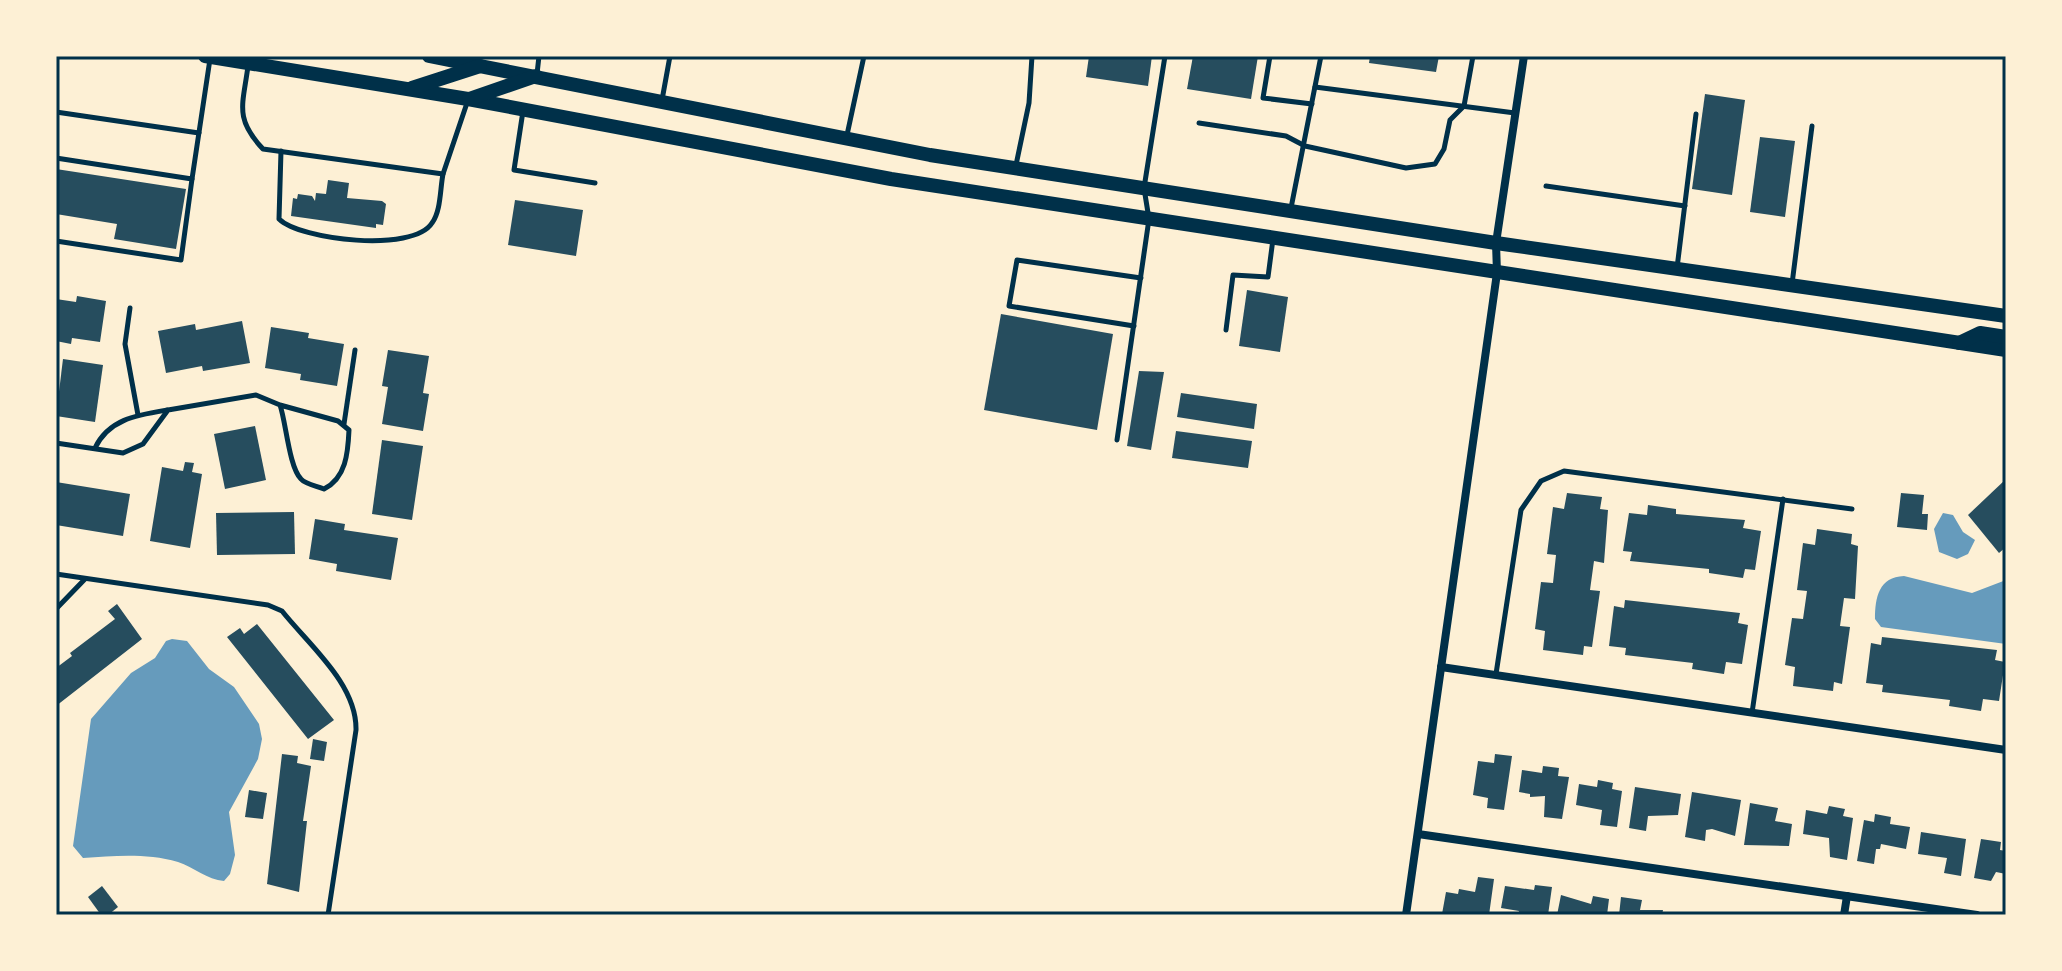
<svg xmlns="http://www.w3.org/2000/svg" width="2062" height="971" font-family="'Crimson Pro',serif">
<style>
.water{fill:#669bbc}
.building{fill:#264d5e}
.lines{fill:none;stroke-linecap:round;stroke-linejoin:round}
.service{stroke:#003049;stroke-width:5}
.minor{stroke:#003049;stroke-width:8}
.secondary{stroke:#003049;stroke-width:14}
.neatline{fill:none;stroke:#003049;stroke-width:3}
</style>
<rect width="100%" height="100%" fill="#fdf0d5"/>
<g class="water">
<polygon points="1943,513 1953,515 1963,532 1975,540 1968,554 1957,559 1939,552 1934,529"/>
<path d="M1904,576l68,17 34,-13v64l-125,-17 -6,-8c0,-22 4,-42 29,-43z"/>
<path d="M172,639l15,2 22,28 25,18 25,37 3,15 -4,20 -29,53 6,43 -5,19 -6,7c-17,-1 -30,-14 -46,-19 -32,-9 -63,-6 -95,-4l-10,-12 18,-127 40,-46 24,-15 11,-17z"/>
</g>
<g class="building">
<polygon points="1089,56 1152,56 1148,86 1086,77"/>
<polygon points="1193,56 1258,56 1251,99 1187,89"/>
<polygon points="1370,56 1439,56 1436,72 1369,63"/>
<polygon points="1705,94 1745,100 1732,195 1692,189"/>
<polygon points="1760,137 1795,141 1785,217 1750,212"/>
<polygon points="56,169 186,189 176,249 114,239 117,224 56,214"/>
<polygon points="328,180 349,183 347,198 382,201 386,204 383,225 376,224 376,228 291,216 293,198 297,199 298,194 312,196 315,201 316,193 326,194"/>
<polygon points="515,200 583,210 576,256 508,245"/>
<polygon points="1247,290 1288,297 1280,352 1239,346"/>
<polygon points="77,296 106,301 100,342 72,338 71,344 56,341 56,299 76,302"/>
<polygon points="1001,314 1113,334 1097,430 984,410"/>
<polygon points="242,321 250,363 203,371 202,366 166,373 158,331 195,324 196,330"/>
<polygon points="271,327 309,333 308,338 344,344 337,386 300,380 301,374 265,368"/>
<polygon points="388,350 429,356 423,393 429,394 423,431 382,424 388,387 382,386"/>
<polygon points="63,359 103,365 95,422 56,416"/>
<polygon points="1139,371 1164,372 1151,450 1127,446"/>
<polygon points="1181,393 1257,404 1254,429 1177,417"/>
<polygon points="255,426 266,480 225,489 214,434"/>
<polygon points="1176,431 1252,441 1248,468 1172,458"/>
<polygon points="382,440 423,446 412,520 372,514"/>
<polygon points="185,462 194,463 192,472 202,474 190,548 150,541 162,467 183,471"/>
<polygon points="2006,479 2006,547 1999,553 1968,515"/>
<polygon points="56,482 130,494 123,536 56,525"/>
<polygon points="1567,493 1602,497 1600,509 1608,510 1604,563 1594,561 1590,590 1600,591 1592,647 1584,646 1583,655 1543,650 1545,631 1535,629 1541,582 1553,583 1556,555 1547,554 1553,507 1564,509"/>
<polygon points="1901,493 1924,495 1922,514 1928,514 1927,530 1897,527"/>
<polygon points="1648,505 1676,509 1676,514 1745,520 1743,528 1761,531 1755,570 1745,569 1743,578 1709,573 1709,569 1630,561 1632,552 1623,551 1629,513 1647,515"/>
<polygon points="294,512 295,554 217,555 216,513"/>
<polygon points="315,519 345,524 344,530 398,538 391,580 336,571 337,564 309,559"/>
<polygon points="1817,529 1852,534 1851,544 1858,546 1855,599 1844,598 1840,626 1850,627 1842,684 1834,682 1833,691 1793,686 1795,667 1785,665 1792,618 1803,619 1807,591 1797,590 1803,543 1815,545"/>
<polygon points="1625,600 1740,613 1738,623 1748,625 1742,664 1726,662 1724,674 1692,669 1693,663 1625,655 1626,648 1609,646 1614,606 1624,608"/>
<polygon points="117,604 142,639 56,706 56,668 72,656 70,653 115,619 108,611"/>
<polygon points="257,624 334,720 308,739 227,637 240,628 244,634"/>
<polygon points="1882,637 1997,650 1995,660 2005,662 1999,701 1983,699 1981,711 1949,706 1950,700 1882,692 1883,685 1866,683 1871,643 1881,645"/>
<polygon points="313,739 327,742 324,761 310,759"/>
<polygon points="282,754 298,756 297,763 311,766 303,821 307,821 299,892 267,884"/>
<polygon points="1495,754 1512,756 1504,810 1487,808 1488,798 1473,795 1478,761 1494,763"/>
<polygon points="1543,766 1559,768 1558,776 1569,777 1562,819 1544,817 1545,796 1530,797 1530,794 1519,792 1522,770 1542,773"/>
<polygon points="1598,780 1613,783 1612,789 1622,791 1617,827 1600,825 1602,810 1576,805 1579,784 1597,787"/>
<polygon points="1635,787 1681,794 1678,815 1648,816 1646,831 1629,828"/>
<polygon points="249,790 267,793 263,819 245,817"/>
<polygon points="1692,792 1741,800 1735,836 1712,829 1706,830 1705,841 1685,837"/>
<polygon points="1750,803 1778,808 1775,821 1792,824 1789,846 1744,845"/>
<polygon points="1829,806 1845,809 1843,816 1853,818 1847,860 1830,857 1829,838 1803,834 1806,810 1827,814"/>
<polygon points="1875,814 1891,817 1890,824 1910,827 1906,849 1881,844 1880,849 1876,849 1874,864 1857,861 1864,820 1874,822"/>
<polygon points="1921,832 1966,839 1961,876 1944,873 1947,858 1918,854"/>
<polygon points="1981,839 2001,842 2000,850 2006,851 2006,874 1996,872 1991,881 1974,878"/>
<polygon points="1478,877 1494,879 1489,915 1442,914 1446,892 1458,894 1459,889 1475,892"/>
<polygon points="1535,885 1552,887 1548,915 1518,915 1519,911 1501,908 1505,886 1534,890"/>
<polygon points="102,886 118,907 108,915 101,915 88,897"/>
<polygon points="1561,895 1591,904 1593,896 1609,899 1607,915 1557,915"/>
<polygon points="1621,897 1642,900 1640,910 1663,910 1662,915 1619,915"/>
</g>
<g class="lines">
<g class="service">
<polyline points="1270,56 1263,98 1312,104"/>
<path d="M248,66c-5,39 -14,52 15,83l180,25 25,-74"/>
<polyline points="537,74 539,56"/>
<polyline points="1315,87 1515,113"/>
<polyline points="662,100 670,56"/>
<polyline points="523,111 514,170 595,183"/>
<polyline points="56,112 199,133"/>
<polyline points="1199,123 1286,136 1305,146 1406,168 1435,164 1444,149 1450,120 1464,106 1473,56"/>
<polyline points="847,135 864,56"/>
<path d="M281,151l-2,68c21,21 134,34 153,4 9,-12 8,-34 11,-49"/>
<polyline points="56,158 192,179 210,59"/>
<polyline points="1016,165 1029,103 1032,56"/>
<polyline points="1546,186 1685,206"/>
<polyline points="1291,208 1321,56"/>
<polyline points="56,241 181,260 192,179"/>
<polyline points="1677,268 1696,114"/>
<polyline points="1792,284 1812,126"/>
<polyline points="130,308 125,344 138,415"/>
<polyline points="1134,326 1009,306 1017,260 1141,278"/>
<polyline points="1226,330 1233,275 1268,277 1273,239"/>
<polyline points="344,424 355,350"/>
<polyline points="1117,440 1149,219 1144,188 1165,56"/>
<path d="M56,443l67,10 20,-9 25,-34 88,-15 24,10c6,17 9,62 21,74 4,5 16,7 23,10 22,-11 24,-36 25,-59l-11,-9 -58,-16"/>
<path d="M95,448c14,-29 42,-33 72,-38"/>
<path d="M56,574l212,31 14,6c27,34 75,73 74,119l-28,185"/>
<polyline points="56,609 85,579"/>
<polyline points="1496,674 1521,510 1541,481 1564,471 1852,509"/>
<polyline points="1752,713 1783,499"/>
</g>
<g class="minor">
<polyline points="1441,667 2006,750"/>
<polyline points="1418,834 1977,915"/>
<polyline points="1406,915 1497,273 1496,243 1524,56"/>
<polyline points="1844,915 1847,896"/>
</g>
<g class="secondary">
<polyline points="205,56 468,99 891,179 2006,350"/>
<polyline points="429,56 930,155 1496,243 2006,316"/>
<polyline points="412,88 480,66"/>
<polyline points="469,99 536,76"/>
<polyline points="1959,343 1980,333 2006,337"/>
</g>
</g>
<rect width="2062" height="971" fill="none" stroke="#fdf0d5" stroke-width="116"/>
<rect x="58" y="58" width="1946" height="855" class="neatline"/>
</svg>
